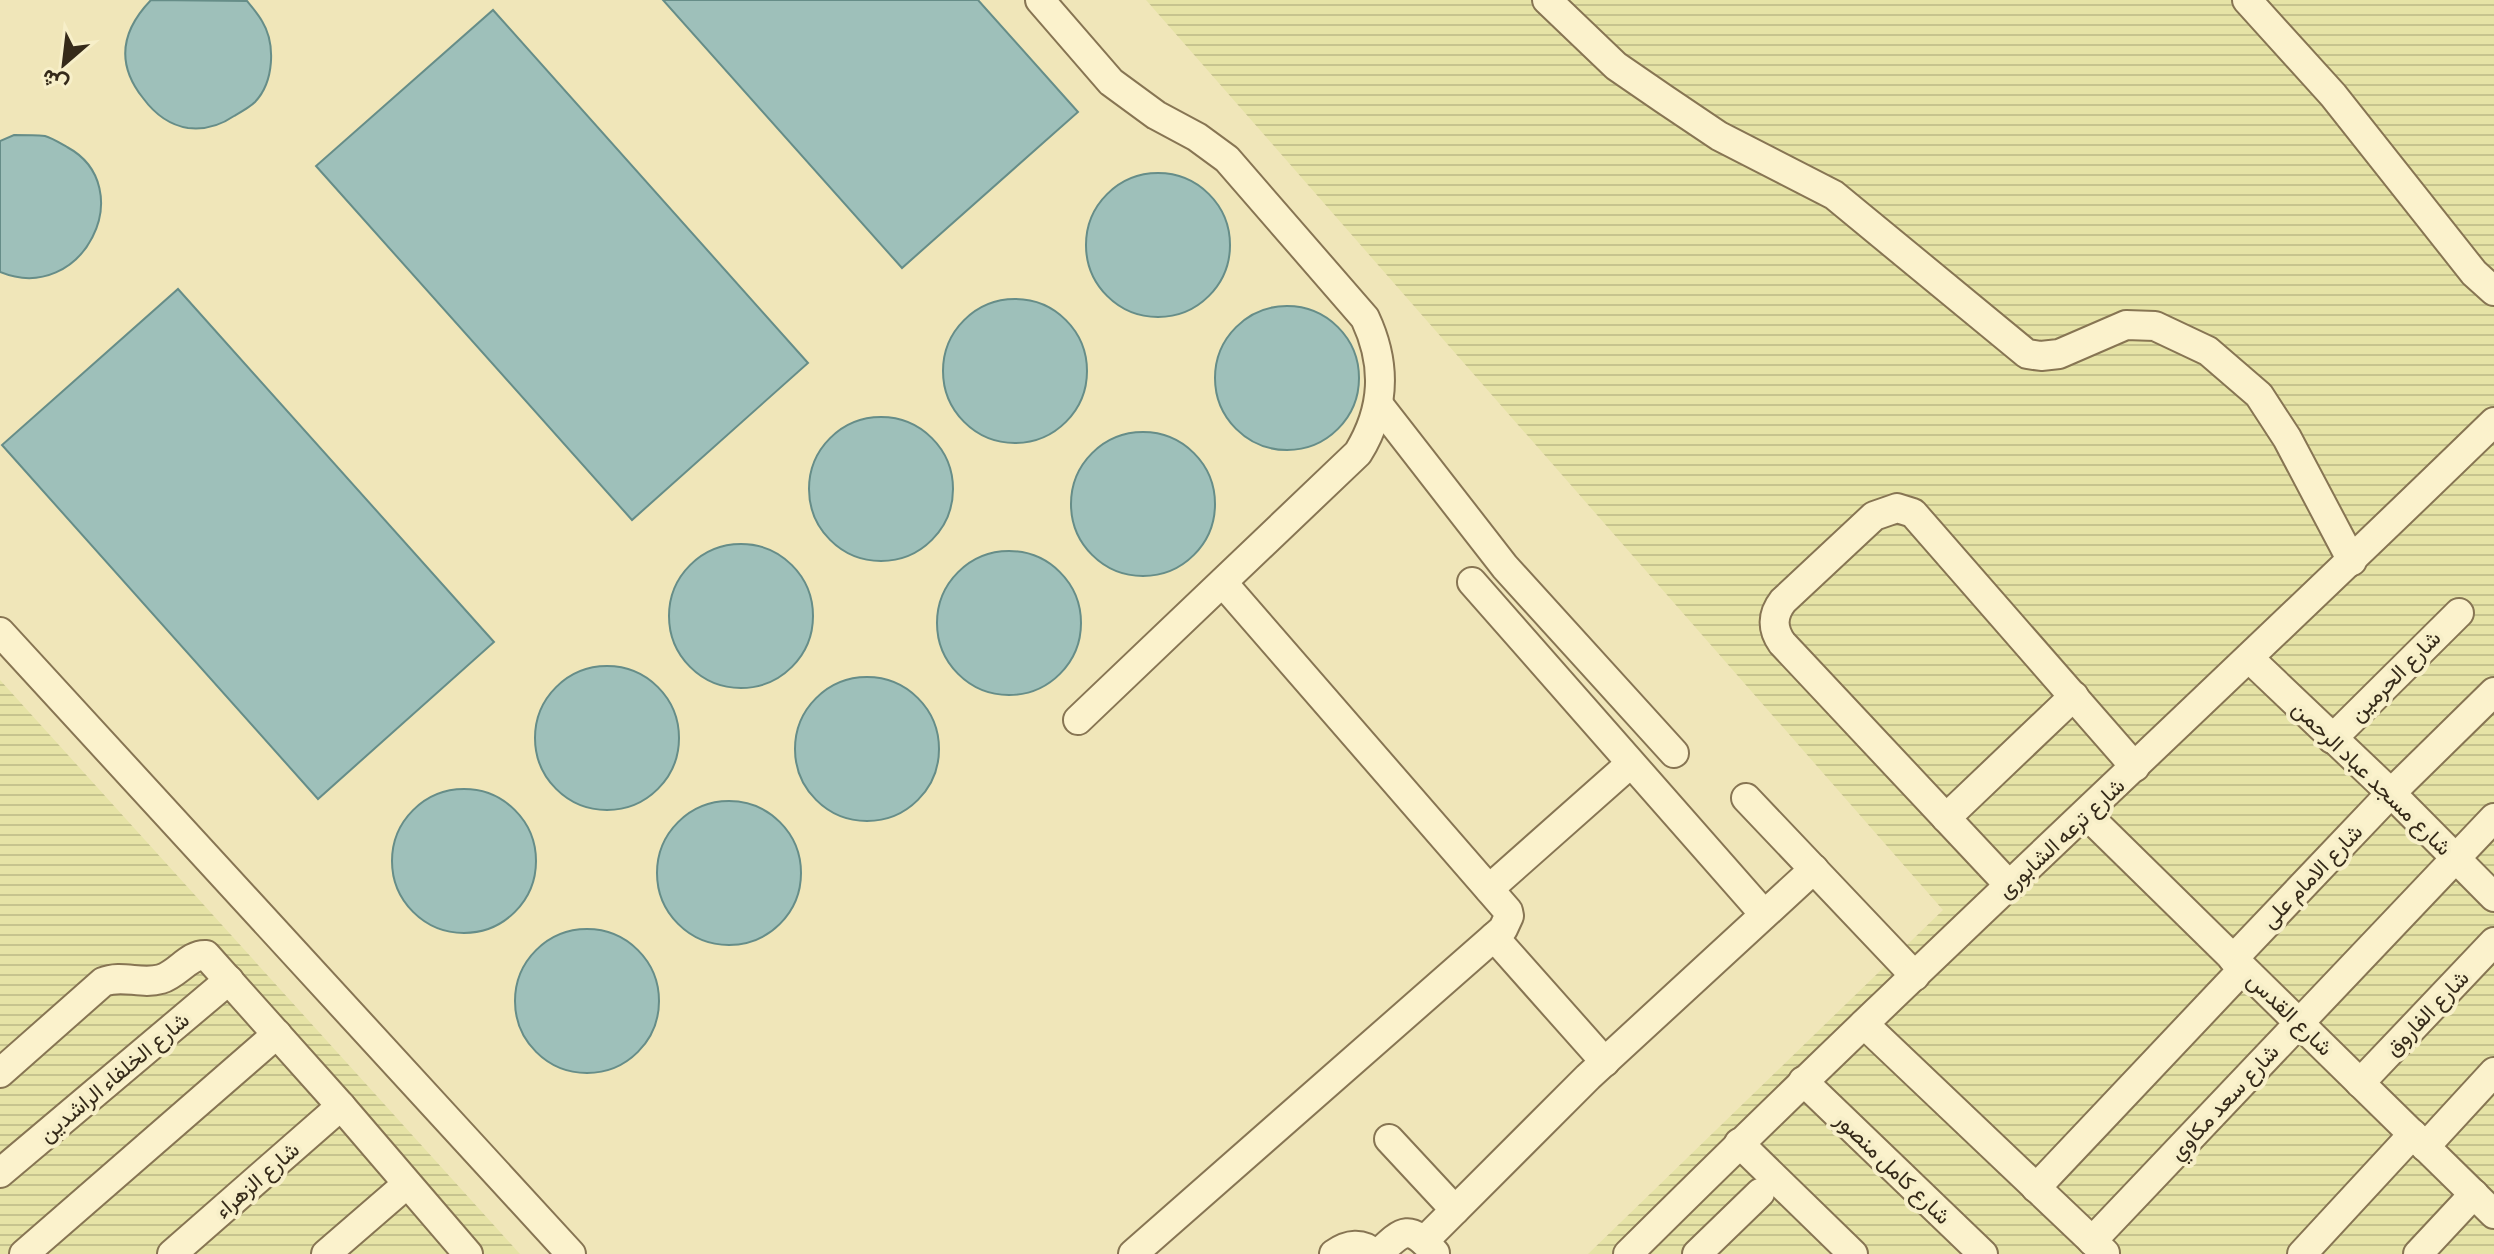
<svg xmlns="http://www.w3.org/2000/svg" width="2494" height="1254" font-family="Bitter,Vazirmatn,serif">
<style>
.farmland{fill:url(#farmland-rules)}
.water{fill:#9ec0ba;stroke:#668d88;stroke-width:2}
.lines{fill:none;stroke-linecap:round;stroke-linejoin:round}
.minor-casing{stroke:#877553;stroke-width:32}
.minor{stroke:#fbf2cc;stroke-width:28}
.labels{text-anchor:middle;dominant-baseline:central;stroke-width:8;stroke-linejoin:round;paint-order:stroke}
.street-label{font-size:22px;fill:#352a19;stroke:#f7efc9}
</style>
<defs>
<pattern id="farmland-rules" width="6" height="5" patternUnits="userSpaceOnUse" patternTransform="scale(2)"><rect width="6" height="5" fill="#e6e3a6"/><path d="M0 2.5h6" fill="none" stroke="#c6c38e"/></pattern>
</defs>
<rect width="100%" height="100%" fill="#f0e6b9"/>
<g class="farmland">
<polygon points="1146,0 2494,0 2494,1254 1588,1254 1943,910"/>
<polygon points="0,680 520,1254 0,1254"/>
</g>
<g class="water">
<path d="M151,0l96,1c5,6 11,13 15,20 14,23 12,61 -7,81 -5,5 -14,10 -21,14 -13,9 -29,14 -46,12 -19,-3 -34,-15 -45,-30 -27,-34 -22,-67 8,-98z"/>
<polygon points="663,0 978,0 1078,112 902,268"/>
<polygon points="493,10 808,363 632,520 316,166"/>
<path d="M14,135c10,0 21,0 31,1 7,2 15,7 22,11 74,40 16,159 -67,125v-131z"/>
<circle cx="1158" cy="245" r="72"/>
<polygon points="178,289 494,642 318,799 2,445"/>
<circle cx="1015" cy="371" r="72"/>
<circle cx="1287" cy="378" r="72"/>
<circle cx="881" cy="489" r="72"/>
<circle cx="1143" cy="504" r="72"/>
<circle cx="741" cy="616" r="72"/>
<circle cx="1009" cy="623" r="72"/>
<circle cx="607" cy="738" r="72"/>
<circle cx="867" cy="749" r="72"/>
<circle cx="464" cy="861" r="72"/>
<circle cx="729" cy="873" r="72"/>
<circle cx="587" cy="1001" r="72"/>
</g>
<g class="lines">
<g class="minor-casing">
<g id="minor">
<path d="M1040,0l71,82 45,33 41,22 30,22 138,159c22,47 20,91 -7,135l-280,267"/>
<polyline points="1547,0 1616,66 1664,99 1719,136 1834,195 2027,354 2041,356 2059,354 2126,325 2155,326 2208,351 2259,395 2287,438 2352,561"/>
<polyline points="2247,0 2333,95 2474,273 2494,291"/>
<polyline points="1379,405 1505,567 1674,753"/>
<polyline points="1472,582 1764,914"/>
<polyline points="0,632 571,1254"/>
<polyline points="2250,659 2391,793 2494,897"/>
<polyline points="2332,739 2459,613"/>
<polyline points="1746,798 1915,976"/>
<polyline points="2086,814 2494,1214"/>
<polyline points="1946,818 2074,696"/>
<path d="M2010,886l-228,-243c-10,-14 -10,-28 1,-42l91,-85 23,-8 16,5 222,254"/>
<polyline points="1489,889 1630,764"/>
<polyline points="1494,937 1605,1062"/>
<polyline points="2233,959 2391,793 2494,692"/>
<polyline points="1864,1024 2105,1253"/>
<path d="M0,1073l103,-91c19,-8 38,3 58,-3 17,-5 28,-25 45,-24l135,151 127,148"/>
<polyline points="1803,1081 1983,1254"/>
<polyline points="2360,1083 2494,942"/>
<polyline points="1389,1139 1455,1210"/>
<polyline points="1739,1143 1853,1254"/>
<polyline points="2425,1147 2494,1072"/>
<polyline points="0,1173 229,980"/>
<polyline points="2036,1188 2243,969"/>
<polyline points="1424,1241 1588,1077 1814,869"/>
<polyline points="2092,1241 2494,818"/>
<polyline points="24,1254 277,1034"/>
<polyline points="172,1254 341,1106"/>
<polyline points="326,1254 407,1184"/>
<polyline points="1133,1254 1503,929 1509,916 1508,911 1223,583"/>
<path d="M1334,1254c14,-10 28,-12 41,0"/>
<path d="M1378,1254c26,-25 31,-30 57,-1"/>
<path d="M1628,1254c284,-282 579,-553 866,-832"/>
<polyline points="1697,1254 1760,1193"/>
<polyline points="2302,1254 2413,1134"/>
<polyline points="2418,1254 2474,1194"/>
</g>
</g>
<use href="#minor" class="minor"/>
</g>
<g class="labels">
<g class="street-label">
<text transform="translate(2395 676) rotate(-45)">شارع الحرمين</text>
<text transform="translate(2372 778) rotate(44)">شارع مسجد عباد الرحمن</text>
<text transform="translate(2061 838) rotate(-43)">شارع ترعه الشابورى</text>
<text transform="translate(2312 876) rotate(-46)">شارع الامام على</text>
<text transform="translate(2427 1013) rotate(-46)">شارع الفاروق</text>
<text transform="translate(2290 1014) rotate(44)">شارع القدس</text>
<text transform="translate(114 1077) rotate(-40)">شارع الخلفاء الراشدين</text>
<text transform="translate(2224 1102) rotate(-47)">شارع سعد مكاوي</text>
<text transform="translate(1893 1168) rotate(44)">شارع كامل منصور</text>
<text transform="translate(257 1180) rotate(-41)">شارع الزهراء</text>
</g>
</g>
<g transform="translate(64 64) rotate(208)" stroke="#f7efc9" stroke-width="6" paint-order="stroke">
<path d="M0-6L14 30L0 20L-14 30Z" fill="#352a19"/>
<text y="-12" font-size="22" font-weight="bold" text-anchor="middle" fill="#352a19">ش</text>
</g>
</svg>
